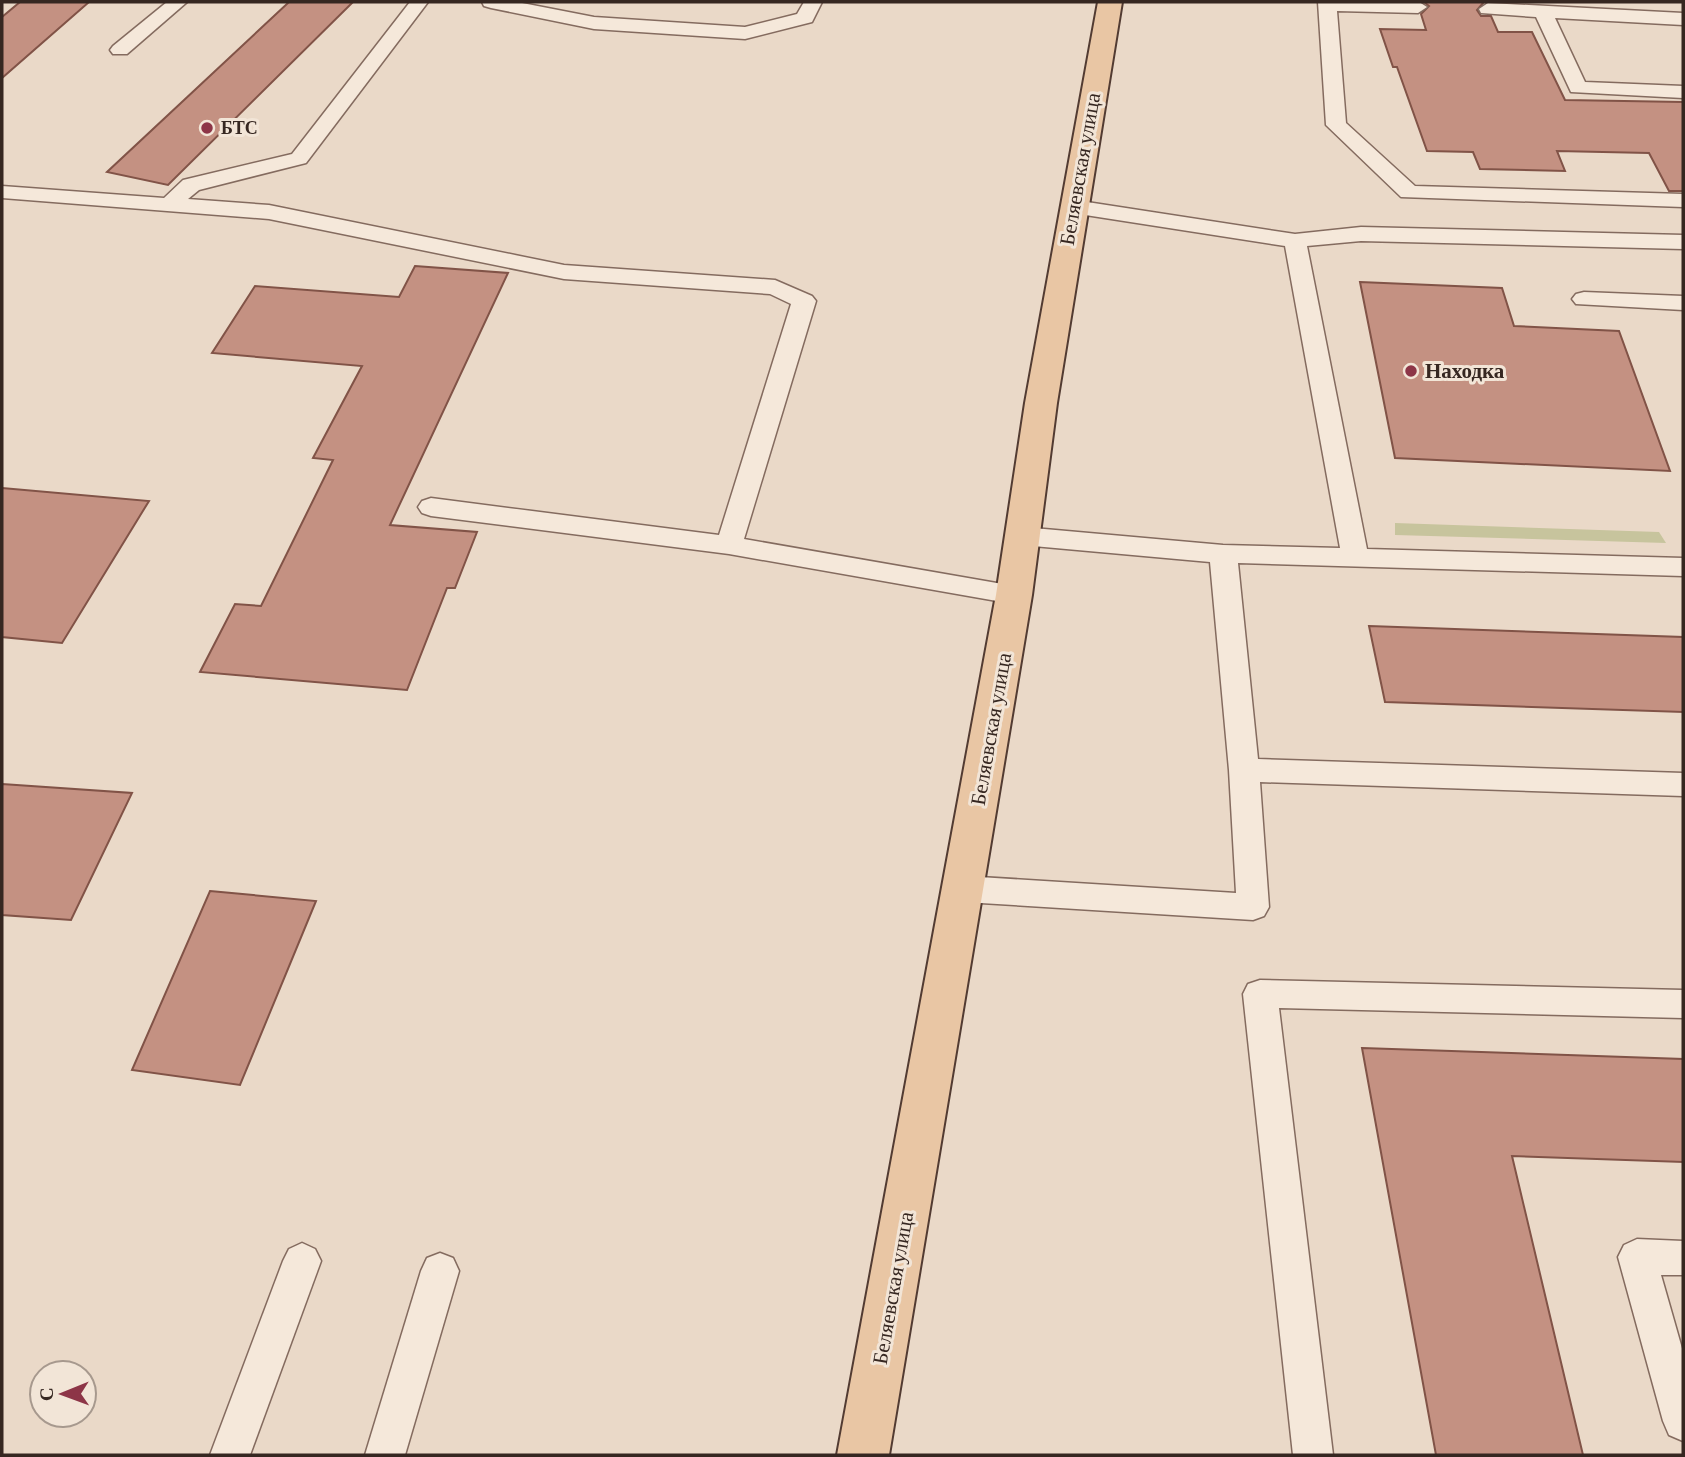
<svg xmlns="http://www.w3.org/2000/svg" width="1685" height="1457" font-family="'Crimson Pro',serif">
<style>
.green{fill:#c7c49d}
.building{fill:#c49182;stroke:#815347;stroke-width:2}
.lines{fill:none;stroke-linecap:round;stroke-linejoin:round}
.lane-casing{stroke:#846b5f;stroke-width:3}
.primary-casing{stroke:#523b32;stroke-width:4}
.lane{fill:#f5e8da;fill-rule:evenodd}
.primary{fill:#e9c6a4;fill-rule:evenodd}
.poi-dot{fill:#8d3547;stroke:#f2e5d7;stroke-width:2.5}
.labels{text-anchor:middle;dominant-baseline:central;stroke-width:6;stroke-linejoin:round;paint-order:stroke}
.far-poi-label{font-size:18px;font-weight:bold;fill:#362721;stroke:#f2e5d7;text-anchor:start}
.street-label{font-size:21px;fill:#362721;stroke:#f2e5d7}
.poi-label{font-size:21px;font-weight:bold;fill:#362721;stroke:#f2e5d7;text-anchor:start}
</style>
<rect width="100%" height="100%" fill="#ead9c8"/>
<polygon class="green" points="1395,523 1659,532 1666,543 1395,535"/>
<g class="building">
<polygon points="20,2 89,2 2,78 2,17"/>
<polygon points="289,2 353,2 168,185 107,172"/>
<polygon points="1424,2 1484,2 1477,10 1481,16 1491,16 1498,32 1532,32 1565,100 1683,102 1683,191 1669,191 1649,153 1557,151 1565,171 1480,169 1473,152 1427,151 1397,67 1393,67 1380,29 1426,30 1421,14 1429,6"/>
<polygon points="415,266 508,273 390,525 477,532 455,588 447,588 407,690 200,672 235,604 261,606 333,460 313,458 362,366 212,353 255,286 399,297"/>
<polygon points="1360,282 1502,288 1514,326 1619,331 1670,471 1395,458"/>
<polygon points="2,488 149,501 62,643 2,637"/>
<polygon points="1369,626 1683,637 1683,712 1385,702"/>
<polygon points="2,784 132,793 71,920 2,915"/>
<polygon points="210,891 316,901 240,1085 132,1070"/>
<polygon points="1362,1048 1683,1059 1683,1162 1512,1156 1583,1455 1436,1455"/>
</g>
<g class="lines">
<g class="lane-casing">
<g id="lane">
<polygon points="167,2 187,2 127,54 113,54 110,50 113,46"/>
<polygon points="410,2 428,2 306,163 199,190 188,199 269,205 564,265 775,280 812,296 816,301 744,539 1014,586 1024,588 1028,595 1024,602 1014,604 729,554 431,516 422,513 418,507 422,501 431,498 719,535 791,304 770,294 564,279 269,219 2,198 2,186 164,198 183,180 292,154"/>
<polygon points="482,2 517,2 594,17 745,27 797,14 804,2 822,2 812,22 745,39 594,29 491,8 484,6"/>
<polygon points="1318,2 1419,2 1427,7 1418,13 1337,11 1346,123 1415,186 1683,194 1683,207 1401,197 1326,125"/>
<polygon points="1488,3 1683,13 1683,25 1555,18 1585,82 1683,86 1683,98 1571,92 1536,17 1481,13 1479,9"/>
<polygon points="1074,200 1295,234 1361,227 1683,235 1683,249 1361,241 1307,246 1367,549 1683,558 1683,576 1238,563 1258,759 1683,773 1683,796 1260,782 1269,907 1264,916 1253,920 964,902 953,898 948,889 953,880 964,876 1236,893 1229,770 1210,562 1022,545 1013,542 1009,536 1013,530 1022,527 1223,545 1340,548 1285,246 1066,212 1063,207 1066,202"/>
<polygon points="1584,292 1683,296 1683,310 1576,304 1572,299 1576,294"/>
<polygon points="1260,980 1683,990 1683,1018 1279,1008 1333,1455 1293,1455 1243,994 1248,984"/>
<polygon points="1637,1239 1683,1241 1683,1275 1661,1275 1683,1352 1683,1441 1669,1435 1663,1421 1618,1257 1624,1245"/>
<polygon points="302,1243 315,1249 321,1261 250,1455 210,1455 283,1261 289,1249"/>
<polygon points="440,1253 453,1258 459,1271 405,1455 365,1455 421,1271 427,1258"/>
</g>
</g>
<g class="primary-casing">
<polygon id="primary" points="1098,2 1122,2 1057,403 1032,595 889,1455 837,1455 996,595 1025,403"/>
</g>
<use href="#lane" class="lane"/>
<use href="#primary" class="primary"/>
</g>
<g class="poi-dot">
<circle cx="207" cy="128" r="7"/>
<circle cx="1411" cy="371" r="7"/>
</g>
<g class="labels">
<g class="far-poi-label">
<text x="221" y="128">БТС</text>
</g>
<g class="street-label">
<text transform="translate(1080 169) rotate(-80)">Беляевская улица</text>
<text transform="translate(991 729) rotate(-80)">Беляевская улица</text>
<text transform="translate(893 1288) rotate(-80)">Беляевская улица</text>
</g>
<g class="poi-label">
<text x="1425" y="371">Находка</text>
</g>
</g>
<rect width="1685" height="1457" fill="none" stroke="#362721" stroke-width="7"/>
<g transform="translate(63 1394) rotate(269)"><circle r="33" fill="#f2e5d7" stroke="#a7998e" stroke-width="2"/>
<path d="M0-5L12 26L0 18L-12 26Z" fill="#8d3547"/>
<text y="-10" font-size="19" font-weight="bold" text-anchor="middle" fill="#362721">С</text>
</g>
</svg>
